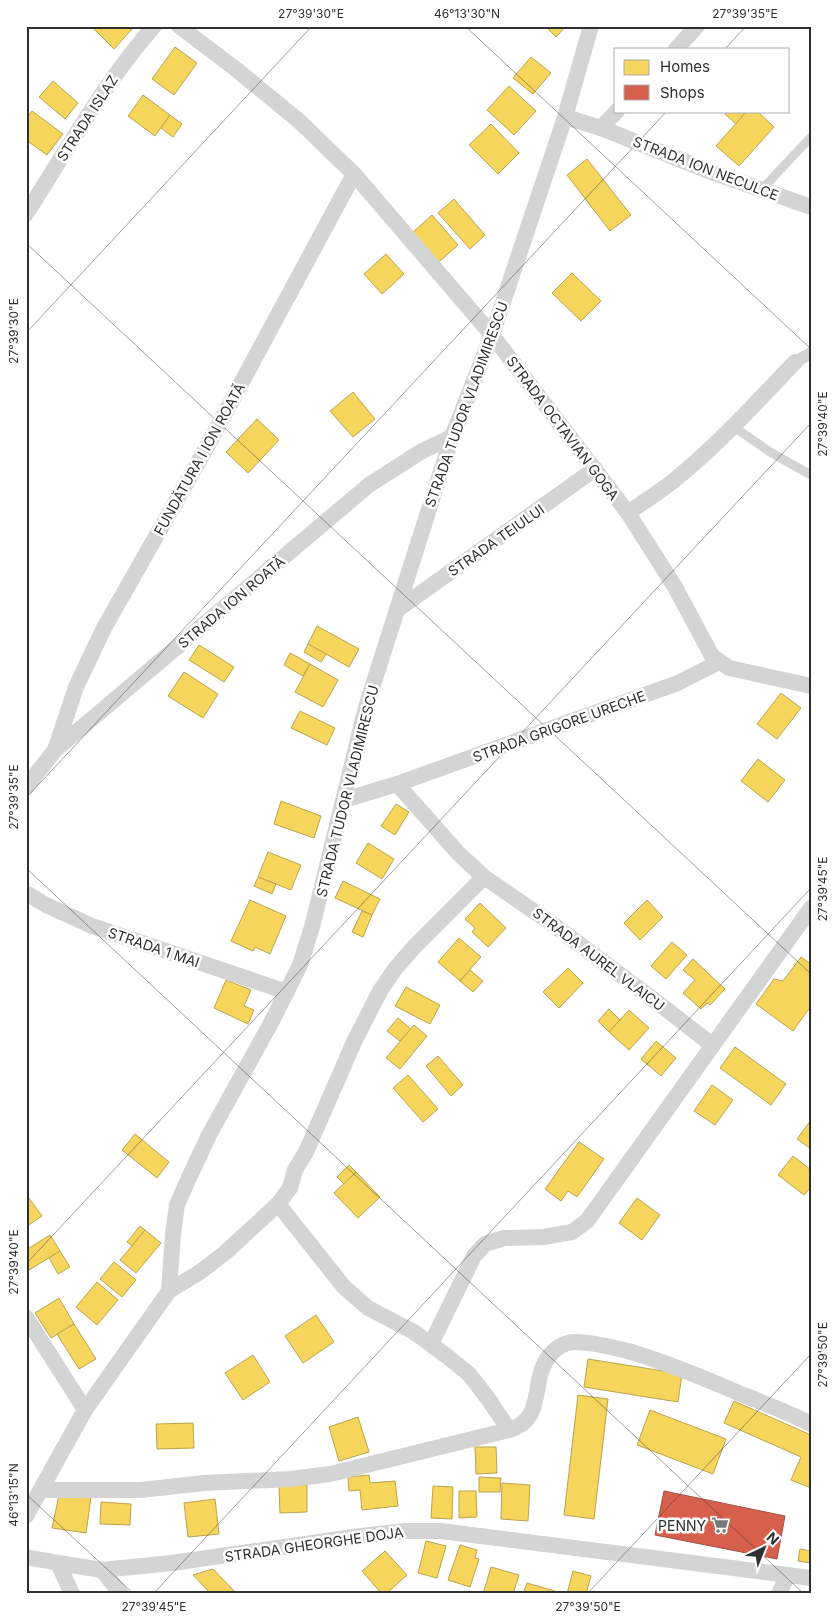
<svg xmlns="http://www.w3.org/2000/svg" width="837" height="1620" font-family="Inter,sans-serif">
<style>
.homes{fill:#f6d55c;stroke:#baa34e}
.shops{fill:#d6604d;stroke:#a45144}
.lines{fill:none;stroke-linecap:round;stroke-linejoin:round}
.service{stroke:#d4d4d4;stroke-width:9}
.pedestrian{stroke:#d4d4d4;stroke-width:12}
.minor{stroke:#d4d4d4;stroke-width:16}
.ticks{fill:none;stroke:#2f2f2f;stroke-width:1;stroke-opacity:0.45}
.labels{text-anchor:middle;dominant-baseline:central;stroke-width:5;stroke-linejoin:round;paint-order:stroke}
.street-label{font-size:14px;fill:#2f2f2f;stroke:#fff}
.poi-label{font-size:14px;fill:#2f2f2f;stroke:#fff;text-anchor:end}
.neatline{fill:none;stroke:#2f2f2f;stroke-width:2}
.ticks-label{font-size:12px;text-anchor:middle;fill:#2f2f2f}
</style>
<rect width="100%" height="100%" fill="#fff"/>
<g class="homes">
<polygon points="91,26 129,26 132,29 114,49"/>
<polygon points="545,26 566,26 556,37"/>
<polygon points="175,47 197,63 174,95 152,79"/>
<polygon points="531,57 551,73 533,94 513,78"/>
<polygon points="53,81 78,103 65,119 39,97"/>
<polygon points="509,86 536,111 514,135 487,110"/>
<polygon points="143,95 170,115 155,136 128,116"/>
<polygon points="32,111 63,134 47,155 26,140 26,118"/>
<polygon points="728,111 747,111 736,124 725,114"/>
<polygon points="747,111 757,111 774,127 739,166 716,146"/>
<polygon points="170,115 182,124 173,137 161,128"/>
<polygon points="491,124 519,153 498,174 469,145"/>
<polygon points="587,159 631,215 610,231 567,175"/>
<polygon points="454,199 485,235 470,249 438,213"/>
<polygon points="432,215 458,245 439,262 412,233"/>
<polygon points="386,254 404,274 382,294 364,274"/>
<polygon points="572,273 601,301 581,321 552,293"/>
<polygon points="353,392 375,419 353,437 330,411"/>
<polygon points="257,419 279,440 248,473 226,452"/>
<polygon points="317,626 359,649 349,667 308,644"/>
<polygon points="308,644 326,654 321,662 304,652"/>
<polygon points="199,645 234,667 224,682 189,660"/>
<polygon points="290,653 310,664 303,676 284,665"/>
<polygon points="310,664 338,680 323,707 295,692"/>
<polygon points="184,672 218,694 203,718 168,696"/>
<polygon points="781,693 801,708 777,739 757,724"/>
<polygon points="300,711 335,728 327,745 291,728"/>
<polygon points="758,759 785,780 768,802 741,781"/>
<polygon points="281,801 321,816 314,838 274,824"/>
<polygon points="396,804 409,812 395,835 381,826"/>
<polygon points="368,843 394,859 382,879 356,863"/>
<polygon points="268,852 301,865 291,890 258,877"/>
<polygon points="258,877 276,884 272,894 254,886"/>
<polygon points="343,881 380,899 372,915 335,898"/>
<polygon points="250,900 286,916 270,954 255,947 253,951 231,941"/>
<polygon points="647,900 663,917 640,940 624,923"/>
<polygon points="480,903 506,928 488,947 472,932 475,928 465,919"/>
<polygon points="362,911 372,915 363,937 352,932"/>
<polygon points="459,938 481,957 460,981 438,962"/>
<polygon points="672,942 687,955 666,979 651,966"/>
<polygon points="801,957 811,964 811,1006 793,1031 756,1004 774,979 783,981"/>
<polygon points="693,959 725,989 710,1005 707,1003 701,1009 683,993 695,980 683,970"/>
<polygon points="568,968 583,983 559,1008 543,992"/>
<polygon points="470,970 483,981 473,992 460,981"/>
<polygon points="226,980 251,990 244,1006 254,1010 248,1024 214,1008"/>
<polygon points="406,987 440,1005 430,1024 395,1006"/>
<polygon points="609,1009 620,1020 609,1032 598,1021"/>
<polygon points="629,1010 649,1028 629,1050 609,1032"/>
<polygon points="398,1018 411,1029 400,1041 387,1031"/>
<polygon points="414,1025 427,1036 400,1069 386,1058"/>
<polygon points="656,1041 676,1058 661,1076 641,1059"/>
<polygon points="735,1047 786,1084 771,1105 720,1068"/>
<polygon points="438,1056 463,1085 451,1096 426,1066"/>
<polygon points="408,1075 438,1109 423,1122 393,1088"/>
<polygon points="712,1085 733,1100 715,1125 694,1111"/>
<polygon points="811,1120 811,1149 797,1139"/>
<polygon points="135,1134 169,1162 157,1178 122,1150"/>
<polygon points="579,1142 604,1159 577,1197 568,1191 561,1201 545,1189"/>
<polygon points="793,1156 811,1170 811,1187 804,1195 778,1175"/>
<polygon points="349,1165 356,1172 344,1184 337,1177"/>
<polygon points="356,1172 380,1197 358,1218 334,1193"/>
<polygon points="26,1194 42,1216 26,1227"/>
<polygon points="637,1198 660,1215 642,1240 619,1223"/>
<polygon points="140,1226 145,1230 132,1246 127,1242"/>
<polygon points="145,1230 161,1243 136,1273 120,1260"/>
<polygon points="50,1235 60,1251 26,1272 26,1250"/>
<polygon points="60,1251 70,1267 58,1274 49,1258"/>
<polygon points="114,1262 136,1280 122,1297 100,1279"/>
<polygon points="97,1282 118,1300 97,1325 76,1307"/>
<polygon points="59,1298 74,1324 51,1338 35,1313"/>
<polygon points="316,1315 334,1342 303,1363 285,1336"/>
<polygon points="74,1324 96,1359 79,1369 57,1334"/>
<polygon points="253,1355 270,1382 243,1400 225,1373"/>
<polygon points="588,1359 682,1374 678,1402 584,1387"/>
<polygon points="578,1395 608,1399 594,1519 564,1515"/>
<polygon points="734,1401 811,1435 811,1488 791,1480 801,1457 724,1423"/>
<polygon points="650,1410 726,1439 713,1474 637,1445"/>
<polygon points="358,1417 369,1452 339,1461 329,1427"/>
<polygon points="193,1423 194,1448 157,1449 156,1424"/>
<polygon points="475,1447 496,1447 497,1473 476,1474"/>
<polygon points="369,1475 370,1483 395,1481 398,1506 362,1510 360,1490 349,1491 348,1477"/>
<polygon points="479,1477 501,1478 500,1492 479,1492"/>
<polygon points="502,1483 530,1485 528,1521 501,1519"/>
<polygon points="279,1485 307,1485 307,1512 280,1513"/>
<polygon points="433,1486 453,1487 452,1519 431,1518"/>
<polygon points="459,1491 476,1491 477,1517 459,1518"/>
<polygon points="59,1495 91,1497 86,1533 52,1528"/>
<polygon points="215,1499 219,1534 188,1537 184,1503"/>
<polygon points="101,1502 131,1504 130,1525 100,1524"/>
<polygon points="426,1541 446,1546 437,1578 418,1573"/>
<polygon points="460,1545 477,1550 475,1558 479,1559 470,1587 448,1580"/>
<polygon points="800,1549 811,1551 811,1563 798,1561"/>
<polygon points="385,1551 407,1575 386,1594 382,1594 362,1571"/>
<polygon points="491,1567 519,1575 513,1594 483,1594"/>
<polygon points="213,1569 237,1594 211,1594 193,1575"/>
<polygon points="573,1571 591,1576 586,1594 567,1594"/>
<polygon points="527,1583 555,1591 554,1594 523,1594"/>
</g>
<polygon class="shops" points="664,1491 785,1516 777,1559 655,1535"/>
<g class="lines">
<g class="service">
<polyline points="761,190 811,137"/>
<polyline points="734,427 770,452 811,475"/>
</g>
<polyline class="pedestrian" points="795,362 811,353"/>
<g class="minor">
<polyline points="179,26 237,70 299,121 354,174 492,335 628,513 675,587 712,656 729,668 811,686"/>
<polyline points="676,49 697,26"/>
<polyline points="565,117 601,128 617,111"/>
<polyline points="601,128 711,172 811,207"/>
<path d="M26,214c41,-64 78,-131 128,-188"/>
<path d="M628,513c14,-10 30,-20 44,-31 45,-36 83,-78 123,-120"/>
<polyline points="397,610 595,469"/>
<polyline points="55,750 76,687 104,628 204,452 354,174"/>
<polyline points="397,784 459,854 484,877 551,923 666,1009 712,1045"/>
<polyline points="26,787 55,750 369,485 422,451 452,437"/>
<polyline points="344,800 397,784 678,683 719,662"/>
<polyline points="26,893 46,905 92,926 287,992"/>
<polyline points="278,1204 344,1287 368,1308 414,1332 448,1357 469,1374 489,1400 509,1430"/>
<polyline points="169,1291 200,1272 226,1252 278,1204 290,1188 295,1170 306,1152 354,1042 380,991 395,969 414,947 484,877"/>
<polyline points="26,1317 85,1410"/>
<polyline points="431,1344 474,1256 485,1244 504,1238 544,1237 572,1232 587,1221 811,908"/>
<path d="M41,1490h100l63,-7 87,-4 39,-5 179,-44c38,-11 20,-50 41,-75 7,-8 14,-13 25,-13 19,0 35,5 53,9 38,11 76,27 113,43 23,9 47,18 70,30"/>
<polyline points="26,1516 85,1410 169,1291 173,1234 177,1205 187,1182 209,1135 272,1021 300,965 312,927 366,707 452,437 492,335 565,117 591,26"/>
<polyline points="26,1557 58,1563 102,1570 172,1563 360,1536 406,1531 441,1531 811,1578"/>
<polyline points="58,1563 72,1594"/>
<polyline points="102,1570 121,1594"/>
<polyline points="779,1594 787,1576"/>
</g>
</g>
<path class="ticks" d="M465,26l346,323M725,49l21,-23M26,243l785,731M26,333l286,-307M26,798l641,-687M26,868l778,726M26,1264l785,-841M26,1494l108,100M153,1594l658,-706M587,1594l224,-240"/>
<defs>
<g id="supermarket-bare" transform="scale(1.35)"><path d="M-6-5.5h2.5l.6 2H6L4.5 2H-2.5L-4.4-4H-6ZM-1.5 3.2a1.3 1.3 0 1 0 .1 0ZM3 3.2a1.3 1.3 0 1 0 .1 0Z" fill="#787878" stroke="#fff" stroke-width="2.5" paint-order="stroke"/></g>
</defs>
<g fill-rule="evenodd">
<use href="#supermarket-bare" x="720" y="1525"/>
</g>
<g class="labels">
<g class="street-label">
<text transform="translate(87 118) rotate(-57)">STRADA ISLAZ</text>
<text transform="translate(706 168) rotate(21)">STRADA ION NECULCE</text>
<text transform="translate(466 404) rotate(-70)">STRADA TUDOR VLADIMIRESCU</text>
<text transform="translate(563 428) rotate(53)">STRADA OCTAVIAN GOGA</text>
<text transform="translate(199 459) rotate(-61)">FUNDĂTURA I ION ROATĂ</text>
<text transform="translate(496 540) rotate(-35)">STRADA TEIULUI</text>
<text transform="translate(231 602) rotate(-40)">STRADA ION ROATĂ</text>
<text transform="translate(559 726) rotate(-20)">STRADA GRIGORE URECHE</text>
<text transform="translate(347 791) rotate(-76)">STRADA TUDOR VLADIMIRESCU</text>
<text transform="translate(154 947) rotate(19)">STRADA 1 MAI</text>
<text transform="translate(599 959) rotate(37)">STRADA AUREL VLAICU</text>
<text transform="translate(314 1544) rotate(-8)">STRADA GHEORGHE DOJA</text>
</g>
<g class="poi-label">
<text x="706" y="1525">PENNY</text>
</g>
</g>
<rect width="837" height="1620" fill="none" stroke="#ffffff" stroke-width="55"/>
<rect x="614" y="48" width="175" height="65" fill="#ffffff" stroke="#acacac"/>
<rect x="624" y="60" width="25" height="15" fill="#f6d55c" stroke="#acacac"/>
<text x="660" y="72" font-size="15" fill="#2f2f2f">Homes</text>
<rect x="624" y="85" width="25" height="15" fill="#d6604d" stroke="#acacac"/>
<text x="660" y="98" font-size="15" fill="#2f2f2f">Shops</text>
<g transform="translate(764 1548) rotate(43)" stroke="#ffffff" stroke-width="4" paint-order="stroke">
<path d="M0-4L9 19L0 12L-9 19Z" fill="#2f2f2f"/>
<text y="-8" font-size="14" font-weight="bold" text-anchor="middle" fill="#2f2f2f">N</text>
</g>
<rect x="28" y="28" width="782" height="1564" class="neatline"/>
<g class="ticks-label">
<text x="311" y="18">27°39'30"E</text>
<text x="467" y="18">46°13'30"N</text>
<text x="745" y="18">27°39'35"E</text>
<text transform="translate(14 331) rotate(-90)" y="4">27°39'30"E</text>
<text transform="translate(823 424) rotate(-90)" y="4">27°39'40"E</text>
<text transform="translate(14 797) rotate(-90)" y="4">27°39'35"E</text>
<text transform="translate(823 889) rotate(-90)" y="4">27°39'45"E</text>
<text transform="translate(14 1262) rotate(-90)" y="4">27°39'40"E</text>
<text transform="translate(823 1355) rotate(-90)" y="4">27°39'50"E</text>
<text transform="translate(14 1495) rotate(-90)" y="4">46°13'15"N</text>
<text x="154" y="1611">27°39'45"E</text>
<text x="588" y="1611">27°39'50"E</text>
</g>
</svg>
